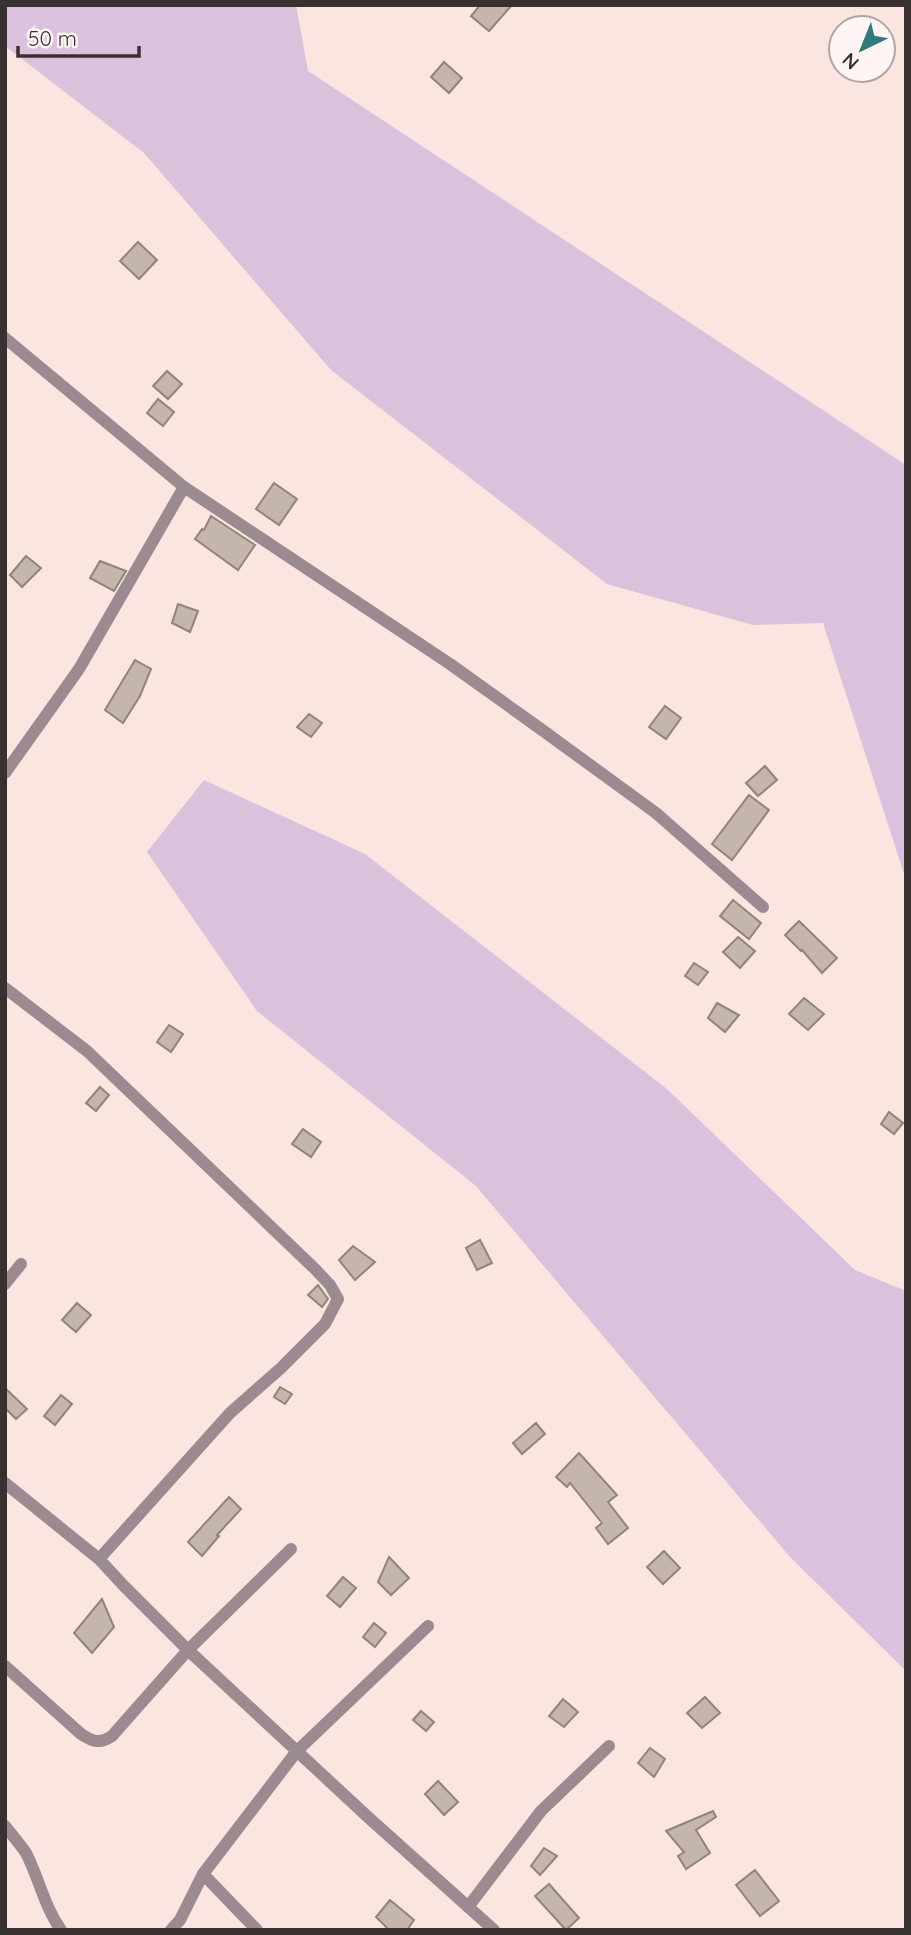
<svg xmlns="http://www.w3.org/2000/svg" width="911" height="1935" font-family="Quicksand,sans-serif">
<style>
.water{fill:#dac1dc}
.building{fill:#c4b6aa;stroke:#918478;stroke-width:2}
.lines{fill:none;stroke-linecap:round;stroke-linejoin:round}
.street{stroke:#9b8b90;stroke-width:12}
</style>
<rect width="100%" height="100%" fill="#fae5e1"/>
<g class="water">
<polygon points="5,5 296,5 308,71 906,465 906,880 823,623 753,625 607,584 331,370 144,153 5,46"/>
<polygon points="204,780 365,854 667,1089 855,1270 906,1291 906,1671 790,1557 476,1186 257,1011 147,852"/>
</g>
<g class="building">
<polygon points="480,5 512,5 489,31 471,16"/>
<polygon points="444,62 462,78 449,93 431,77"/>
<polygon points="138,242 157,260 139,279 120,261"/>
<polygon points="167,371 182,384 168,399 153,386"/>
<polygon points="158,399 174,412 163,426 147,413"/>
<polygon points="274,483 297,499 279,525 256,509"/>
<polygon points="211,516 255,545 238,570 195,539 202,529 204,530"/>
<polygon points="26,556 41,568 22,587 10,575"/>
<polygon points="100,561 126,571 114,591 90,578"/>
<polygon points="178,604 198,611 190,632 172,623"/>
<polygon points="135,660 151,669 140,696 123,723 105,710"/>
<polygon points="665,706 681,718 666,739 649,727"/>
<polygon points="309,714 322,723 311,737 297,727"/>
<polygon points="765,766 777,780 758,796 746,783"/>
<polygon points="749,795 769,810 732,860 712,844"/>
<polygon points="733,900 761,923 749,939 720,916"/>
<polygon points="799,921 837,958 822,973 802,950 801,951 785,935"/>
<polygon points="738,937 755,951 740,968 723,952"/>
<polygon points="694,963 708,972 698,985 685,976"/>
<polygon points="804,998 824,1014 808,1030 789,1014"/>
<polygon points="717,1003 739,1015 725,1032 708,1018"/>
<polygon points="169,1025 183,1034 171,1052 157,1042"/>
<polygon points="100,1087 109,1095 96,1111 86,1103"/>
<polygon points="889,1112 903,1123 894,1134 881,1124"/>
<polygon points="303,1129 321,1142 311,1157 292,1144"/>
<polygon points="480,1240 492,1263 477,1270 466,1248"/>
<polygon points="353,1246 375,1262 355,1280 339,1260"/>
<polygon points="318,1285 328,1299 322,1307 308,1295"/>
<polygon points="77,1303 91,1315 76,1332 62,1320"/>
<polygon points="280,1387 292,1394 285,1404 274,1397"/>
<polygon points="5,1388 27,1409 16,1419 5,1408"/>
<polygon points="61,1395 72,1404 55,1425 44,1416"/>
<polygon points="536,1423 545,1434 522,1454 513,1443"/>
<polygon points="579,1453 617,1495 608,1502 628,1528 608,1544 596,1528 602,1523 570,1483 567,1487 556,1477"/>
<polygon points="229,1497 241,1509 217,1535 219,1536 202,1556 188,1542"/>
<polygon points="664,1551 680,1568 663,1584 647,1567"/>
<polygon points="389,1557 409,1578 391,1595 378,1582"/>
<polygon points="343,1577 356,1588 340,1607 327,1596"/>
<polygon points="102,1599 114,1627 92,1653 74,1633"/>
<polygon points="374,1623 386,1633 375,1647 363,1637"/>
<polygon points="705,1697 720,1713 702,1728 687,1713"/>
<polygon points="563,1699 578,1712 564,1727 549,1716"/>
<polygon points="421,1711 434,1722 426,1731 413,1720"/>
<polygon points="650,1748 665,1759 654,1777 638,1763"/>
<polygon points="438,1781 458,1802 444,1815 425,1794"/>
<polygon points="713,1811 716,1817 696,1830 710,1853 686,1869 678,1856 684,1852 666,1831"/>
<polygon points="544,1848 557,1856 540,1875 531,1866"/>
<polygon points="755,1870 779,1901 760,1916 736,1885"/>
<polygon points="549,1884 579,1918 566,1930 535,1896"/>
<polygon points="390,1900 414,1920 407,1930 389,1930 376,1917"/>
</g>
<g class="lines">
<g class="street">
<polyline points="5,338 184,487 450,664 538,727 656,813 763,907"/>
<polyline points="5,773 79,669 184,487"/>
<polyline points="5,988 87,1051 314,1268 330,1285 338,1299 325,1324 281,1368 230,1413 99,1559"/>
<polyline points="5,1284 21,1264"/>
<polyline points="5,1483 99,1559 123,1585 188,1650 369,1818 494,1930"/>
<path d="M5,1666l76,68c12,8 19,10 31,2l76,-86 103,-101"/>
<path d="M5,1826c7,9 15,18 21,27 13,25 18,53 35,77"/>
<polyline points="203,1874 257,1930"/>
<polyline points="468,1907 541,1811 609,1746"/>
<polyline points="171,1930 180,1920 203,1874 297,1751 428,1626"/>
</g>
</g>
<rect width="911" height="1935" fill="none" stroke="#39312f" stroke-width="14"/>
<g transform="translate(862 49) rotate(223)"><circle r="33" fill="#fef5f4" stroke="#afa7a5" stroke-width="2"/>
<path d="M0-5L12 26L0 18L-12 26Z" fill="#307a7b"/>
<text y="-10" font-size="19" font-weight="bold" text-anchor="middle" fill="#39312f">N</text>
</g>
<path d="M18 46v10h121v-10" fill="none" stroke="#39312f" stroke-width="3.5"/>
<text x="28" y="46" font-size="21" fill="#39312f" stroke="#fef5f4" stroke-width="5" paint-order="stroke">50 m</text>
</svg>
